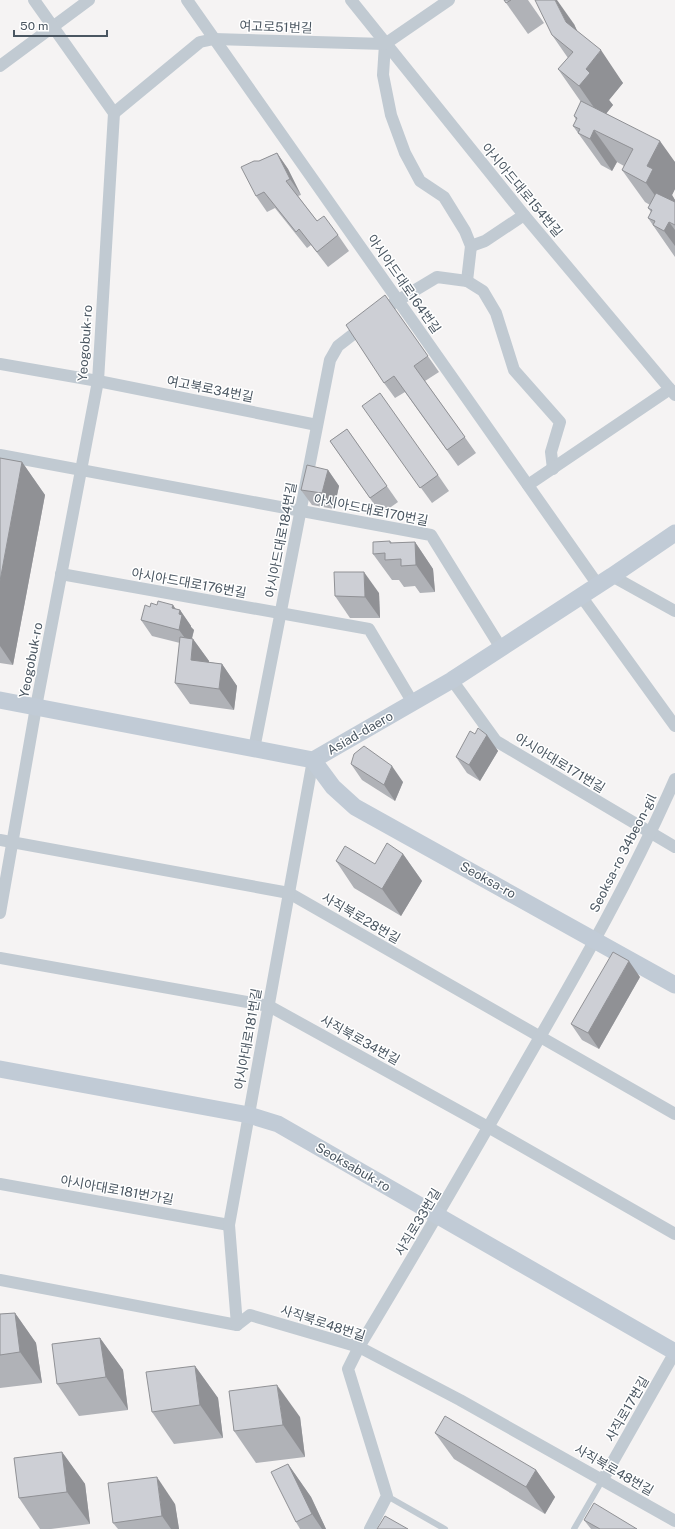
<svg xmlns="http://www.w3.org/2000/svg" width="675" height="1529" font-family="'Public Sans','Noto Sans KR',sans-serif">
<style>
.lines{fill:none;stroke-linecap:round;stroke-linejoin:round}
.lane{stroke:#c1cad2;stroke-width:6}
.street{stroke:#c1cad2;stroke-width:12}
.secondary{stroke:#c1cbd6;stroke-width:17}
.wall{fill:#b0b2b7}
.shaded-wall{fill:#909195}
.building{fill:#cdcfd5;stroke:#909195}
.labels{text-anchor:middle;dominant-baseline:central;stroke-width:3;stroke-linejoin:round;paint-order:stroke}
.street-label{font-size:13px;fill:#4a5661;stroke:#fff}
</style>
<rect width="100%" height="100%" fill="#f5f3f3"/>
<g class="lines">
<g class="lane">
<polyline points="387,1496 445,1529"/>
<polyline points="574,1529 603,1479"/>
</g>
<g class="street">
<polyline points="187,0 598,585"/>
<polyline points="351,0 524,215 675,395"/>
<polyline points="385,44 383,75 391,115 405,153 420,181 444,197 465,231 471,246 467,281 483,291 496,313 514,370 560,422 551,452 553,469"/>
<polyline points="0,66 89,0"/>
<polyline points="114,113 200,42 214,39 385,44 449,0"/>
<polyline points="471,246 485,241 524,215"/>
<polyline points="392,304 437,277 467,281"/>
<polyline points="0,364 98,381 317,425"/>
<polyline points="0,455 431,535 501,648"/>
<polyline points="528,485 670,389"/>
<polyline points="61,574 369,629 413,703"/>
<polyline points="612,576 675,611"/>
<polyline points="581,596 675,726"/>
<polyline points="452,680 496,741 675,847"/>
<polyline points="254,749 330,360 338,346 365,325"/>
<polyline points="0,840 289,893 675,1114"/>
<polyline points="0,913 36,707 98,381 114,113 34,0"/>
<polyline points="0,958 269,1006 488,1127 675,1234"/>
<polyline points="0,1184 229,1225"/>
<polyline points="0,1280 237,1325 250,1315 359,1347 460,1400 675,1521"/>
<polyline points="237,1325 229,1225 313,760"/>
<polyline points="603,1479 675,1352"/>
<path d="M370,1529l17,-33 -39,-127 11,-22c58,-96 114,-193 170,-291 52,-90 104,-181 146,-277"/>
</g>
<g class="secondary">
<polyline points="0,700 313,760 452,680 612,576 675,533"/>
<polyline points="313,760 333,787 355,807 675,985"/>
<polyline points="0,1069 249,1115 278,1124 675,1352"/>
</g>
</g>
<g class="wall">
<polygon points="504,0 528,0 544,23 528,34"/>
<polygon points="574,24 577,31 623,83 609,100 613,105 606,113 675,162 675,189 672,195 675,200 675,257 648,218 651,212 648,208 650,205 645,202 622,170 624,166 617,162 612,171 601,165 573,126 576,120 574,116 581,102 558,69 568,58 552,35"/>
<polygon points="277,153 288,169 301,195 298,196 317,221 338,235 349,251 328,267 311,245 307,248 275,208 267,212 256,196 259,161"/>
<polygon points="385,295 439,372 425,381 476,453 458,466 405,392 395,398 384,383"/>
<polygon points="373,422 438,475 449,491 432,503"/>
<polygon points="347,429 398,502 381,514 330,441"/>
<polygon points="0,458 22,462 45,495 13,665 0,663"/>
<polygon points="328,470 339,486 334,509 312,505 301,490"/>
<polygon points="390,541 392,543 415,542 433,569 435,592 420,593 415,586 404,587 399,580 392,580 373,554"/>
<polygon points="379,593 380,618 350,618 335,596"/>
<polygon points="173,605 175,609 180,610 191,626 191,627 194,630 192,639 193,639 209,661 208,662 222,664 237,686 234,710 190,704 175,683 180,643 152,636 141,620 150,607"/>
<polygon points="475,734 487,735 498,751 480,781 467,773 456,757"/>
<polygon points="351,764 403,782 395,801 362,780"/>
<polygon points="403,854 422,881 401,916 354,888 336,861 375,864"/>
<polygon points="640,977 599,1049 582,1040 571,1024"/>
<polygon points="15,1313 36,1343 42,1383 0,1388 0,1314"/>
<polygon points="100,1338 123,1370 128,1410 79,1416 57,1384"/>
<polygon points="195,1366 218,1398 223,1438 174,1444 152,1412"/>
<polygon points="300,1417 305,1457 256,1463 234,1431"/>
<polygon points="435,1433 536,1470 555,1497 545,1514 454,1459"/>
<polygon points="62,1452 85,1484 90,1524 51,1529 40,1529 19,1498"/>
<polygon points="288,1464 311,1497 326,1529 300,1529 296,1522"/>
<polygon points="175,1504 179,1529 118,1529 113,1523"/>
<polygon points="584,1520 637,1529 591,1529"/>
</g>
<g class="shaded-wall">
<polygon points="555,0 557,0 574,24 588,54 566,22"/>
<polygon points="601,50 623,83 609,100 613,105 602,119 579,86 586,69"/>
<polygon points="594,130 617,162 612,171 590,139"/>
<polygon points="660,141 675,162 675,189 672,195 675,200 675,203 669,215 646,183 647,166"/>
<polygon points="277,153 288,169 301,195 290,179"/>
<polygon points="669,222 675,230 675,246 664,231"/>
<polygon points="22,462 45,495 13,665 0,646 0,581"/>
<polygon points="328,470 339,486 334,509 322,493"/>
<polygon points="415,542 433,569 435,592 416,565"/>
<polygon points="364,572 379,593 380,618 365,597"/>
<polygon points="173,605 182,618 179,614 180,610 191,626 191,627 194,630 190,645 179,630 172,608"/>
<polygon points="193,639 209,661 206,682 191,660"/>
<polygon points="222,664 237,686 234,710 219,689"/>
<polygon points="487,735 498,751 480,781 469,765"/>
<polygon points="392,766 403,782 395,801 384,785"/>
<polygon points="403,854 422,881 401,916 382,889"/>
<polygon points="629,961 640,977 599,1049 588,1033"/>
<polygon points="15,1313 36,1343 42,1383 20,1352"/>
<polygon points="100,1338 123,1370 128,1410 106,1377"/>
<polygon points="195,1366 218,1398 223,1438 200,1405"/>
<polygon points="277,1385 300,1417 305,1457 283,1425"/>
<polygon points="62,1452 85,1484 90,1524 67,1492"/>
<polygon points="288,1464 311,1497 326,1529 322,1529 312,1514"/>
<polygon points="536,1470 555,1497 545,1514 526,1487"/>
<polygon points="157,1477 175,1504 179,1529 171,1529 162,1516"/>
</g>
<g class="building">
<polygon points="504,0 511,0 506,3"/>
<polygon points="535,0 555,0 566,22 601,50 586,69 590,73 579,86 558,69 573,52 552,35"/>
<polygon points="581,101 660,141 647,166 653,169 646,183 622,170 633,149 594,130 590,139 578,133 580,129 573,126 577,118 574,116"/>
<polygon points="277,153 290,179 286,181 317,221 324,216 338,235 317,252 299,229 296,232 264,192 256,196 241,167 254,161 259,161"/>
<polygon points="656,193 675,202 675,225 669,222 664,231 653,225 655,221 648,218 652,210 648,208"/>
<polygon points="385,295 428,356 414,366 465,437 447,450 394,376 384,383 346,325"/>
<polygon points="380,393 438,475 420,488 362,406"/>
<polygon points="347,429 387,486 370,498 330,441"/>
<polygon points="0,458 22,462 0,581"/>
<polygon points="307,465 328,470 322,493 301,490"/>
<polygon points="390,541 390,543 415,542 416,565 401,566 401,559 385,560 385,553 373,554 373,542"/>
<polygon points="334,572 364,572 365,597 335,596"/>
<polygon points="158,601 173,605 172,608 180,610 179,614 182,615 179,630 141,620 145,605 150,607 151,603 157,605"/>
<polygon points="180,637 193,639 191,660 222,664 219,689 175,683"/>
<polygon points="478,728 487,735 469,765 456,757 470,731 475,734"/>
<polygon points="364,746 392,766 384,785 351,764 354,754"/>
<polygon points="387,843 403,854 382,889 336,861 345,846 375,864"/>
<polygon points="613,952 629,961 588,1033 571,1024"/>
<polygon points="15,1313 20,1352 0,1355 0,1314"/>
<polygon points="100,1338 106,1377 57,1384 52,1344"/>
<polygon points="195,1366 200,1405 152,1412 146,1372"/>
<polygon points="277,1385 283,1425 234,1431 229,1391"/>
<polygon points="445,1416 536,1470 526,1487 435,1433"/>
<polygon points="62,1452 67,1492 19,1498 14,1458"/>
<polygon points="288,1464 312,1514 296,1522 271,1472"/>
<polygon points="157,1477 162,1516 113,1523 108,1483"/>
<polygon points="594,1503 637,1529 600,1529 584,1520"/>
<polygon points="385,1516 408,1529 377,1529"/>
</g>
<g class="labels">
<g class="street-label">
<text transform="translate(276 27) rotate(2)">여고로51번길</text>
<text transform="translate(522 190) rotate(50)">아시아드대로154번길</text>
<text transform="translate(404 284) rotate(55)">아시아드대로164번길</text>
<text transform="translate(85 343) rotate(-86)">Yeogobuk-ro</text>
<text transform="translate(210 389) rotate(11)">여고북로34번길</text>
<text transform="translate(371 510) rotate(11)">아시아드대로170번길</text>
<text transform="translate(281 540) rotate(-79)">아시아드대로184번길</text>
<text transform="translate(189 583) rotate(10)">아시아드대로176번길</text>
<text transform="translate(31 660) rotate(-79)">Yeogobuk-ro</text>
<text transform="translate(360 733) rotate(-30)">Asiad-daero</text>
<text transform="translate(560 763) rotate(31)">아시아대로171번길</text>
<text transform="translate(623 853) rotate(-63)">Seoksa-ro 34beon-gil</text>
<text transform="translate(488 880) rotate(29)">Seoksa-ro</text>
<text transform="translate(361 918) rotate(30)">사직북로28번길</text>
<text transform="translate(248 1039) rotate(-80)">아시아대로181번길</text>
<text transform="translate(360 1040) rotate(29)">사직북로34번길</text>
<text transform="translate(353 1167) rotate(30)">Seoksabuk-ro</text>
<text transform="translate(117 1190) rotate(10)">아시아대로181번가길</text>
<text transform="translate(418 1222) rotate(-59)">사직로33번길</text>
<text transform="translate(323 1323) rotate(18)">사직북로48번길</text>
<text transform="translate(627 1409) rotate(-60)">사직로17번길</text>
<text transform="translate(614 1470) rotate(30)">사직북로48번길</text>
</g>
</g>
<path d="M14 30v6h93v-6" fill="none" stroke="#4a5661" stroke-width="2"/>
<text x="20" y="30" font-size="12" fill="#4a5661" stroke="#ffffff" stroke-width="3" paint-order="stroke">50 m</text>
</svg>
